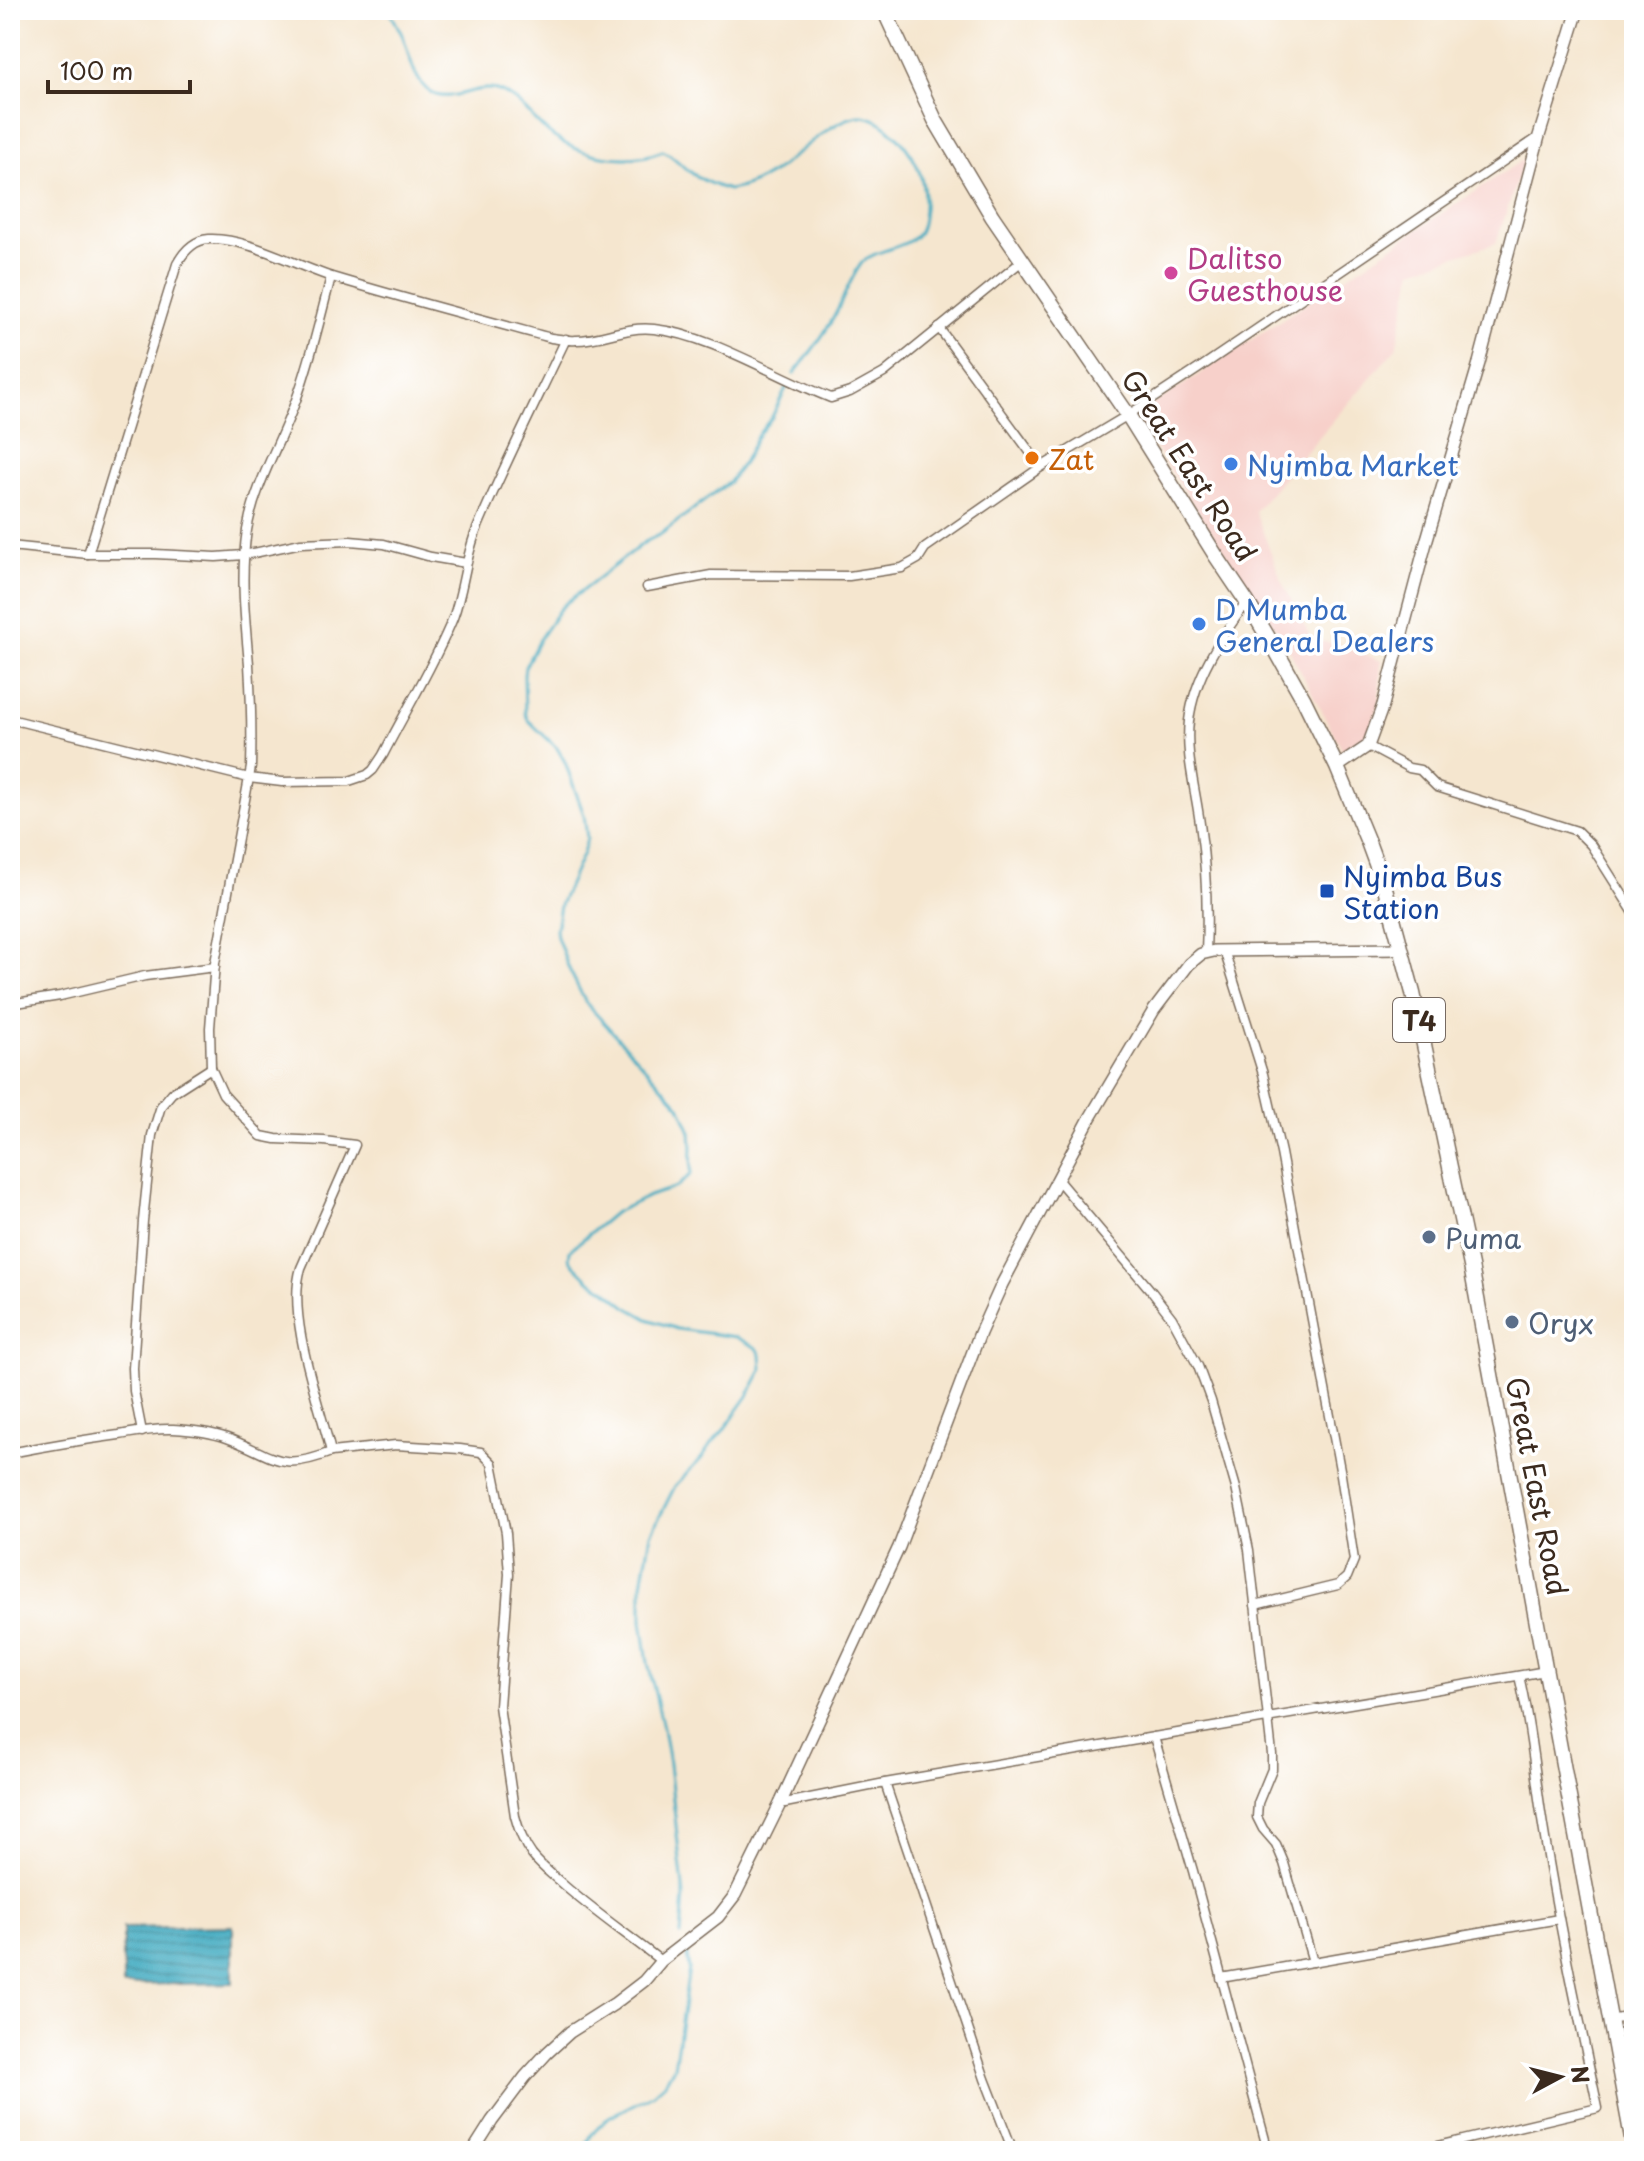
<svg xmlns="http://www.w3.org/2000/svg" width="1644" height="2161" font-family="'Playpen Sans',sans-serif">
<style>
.built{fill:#f7d0ca}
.water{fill:url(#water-rules);stroke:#3e6a70;stroke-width:2}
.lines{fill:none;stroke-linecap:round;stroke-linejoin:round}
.stream{stroke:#42abc1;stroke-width:3}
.street-casing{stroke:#7c6c5c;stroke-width:11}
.secondary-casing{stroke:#7c6c5c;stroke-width:14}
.highway-casing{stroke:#7c6c5c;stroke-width:17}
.street{stroke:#fff;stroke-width:8}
.secondary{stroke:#fff;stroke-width:11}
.highway{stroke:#fff;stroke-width:14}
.hotel-dot{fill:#d1479c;stroke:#fff;stroke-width:3}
.food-dot{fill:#e8710a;stroke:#fff;stroke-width:3}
.shop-dot{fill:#3f7fe0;stroke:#fff;stroke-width:3}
.transit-dot{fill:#1a4fb4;stroke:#fff;stroke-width:3}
.service-dot{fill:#5c6f8a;stroke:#fff;stroke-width:3}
.labels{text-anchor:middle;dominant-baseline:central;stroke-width:7;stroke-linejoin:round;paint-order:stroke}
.shield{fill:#fff;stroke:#766a62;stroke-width:2}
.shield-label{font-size:26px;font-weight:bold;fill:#3b2a1e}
.hotel-label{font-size:28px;fill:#b23c85;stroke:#fff;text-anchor:start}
.food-label{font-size:28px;fill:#c56008;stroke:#fff;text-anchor:start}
.shop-label{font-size:28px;fill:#366cbe;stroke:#fff;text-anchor:start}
.street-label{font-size:28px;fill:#3b2a1e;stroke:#fff}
.transit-label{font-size:28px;fill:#164399;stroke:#fff;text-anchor:start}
.service-label{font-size:28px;fill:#4e5e75;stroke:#fff;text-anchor:start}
</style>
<defs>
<pattern id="water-rules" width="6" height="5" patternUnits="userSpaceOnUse" patternTransform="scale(2)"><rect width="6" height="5" fill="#42abc1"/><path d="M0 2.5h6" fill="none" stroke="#388b9c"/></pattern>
</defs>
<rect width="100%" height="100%" fill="#fff"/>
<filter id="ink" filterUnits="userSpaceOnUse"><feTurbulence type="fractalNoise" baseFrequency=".0125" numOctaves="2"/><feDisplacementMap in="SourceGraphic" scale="16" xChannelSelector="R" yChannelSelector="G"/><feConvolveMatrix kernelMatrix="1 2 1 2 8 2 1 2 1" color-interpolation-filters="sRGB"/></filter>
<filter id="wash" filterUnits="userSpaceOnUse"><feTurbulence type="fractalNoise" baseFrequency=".006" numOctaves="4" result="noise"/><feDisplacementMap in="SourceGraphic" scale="32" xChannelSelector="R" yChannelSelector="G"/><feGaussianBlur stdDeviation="1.8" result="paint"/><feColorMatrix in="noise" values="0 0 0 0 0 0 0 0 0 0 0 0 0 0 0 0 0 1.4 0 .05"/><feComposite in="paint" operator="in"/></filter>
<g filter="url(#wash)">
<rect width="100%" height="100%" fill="#f5e6cf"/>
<polygon class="built" points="1524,159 1496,243 1413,270 1396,348 1255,511 1282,582 1312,640 1339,644 1381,661 1379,701 1368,744 1345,755 1285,642 1135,417"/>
<polygon class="water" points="233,1926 233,1983 123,1985 123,1928"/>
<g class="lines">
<g class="stream">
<path d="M389,10c5,9 10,18 14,27 7,18 10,43 27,55 19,13 45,-8 66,-2 19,5 33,25 47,38 30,28 82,38 120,23 9,4 15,11 22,17 12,10 29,18 44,22 14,-2 33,-10 45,-18 20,-15 62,-56 87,-56 9,0 20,6 27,12 25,22 38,47 36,80 -1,8 -1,17 -5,24 -10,17 -45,16 -58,32 -11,15 -17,33 -25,49 -11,22 -27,41 -42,61"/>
<polyline points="681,1935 684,1896 669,1764 663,1728 648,1663 642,1621 642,1584 651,1534 675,1486 701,1459 712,1443 723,1431 748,1396 762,1370 761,1355 757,1348 736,1337 677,1329 648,1319 627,1307 603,1288 589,1280 573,1264 569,1258 570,1250 614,1213 649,1196 677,1187 691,1174 692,1147 691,1132 680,1106 586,1003 569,969 557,937 556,930 560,905 583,853 587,838 584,815 565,762 557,748 528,720 525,713 524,675 525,667 540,638 559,610 566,603 645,542 661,534 729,482 743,463 758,435 772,417 787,386"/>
<polyline points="583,2151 592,2134 609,2117 653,2094 665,2083 674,2067 689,1969 686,1948"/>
</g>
</g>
</g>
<g filter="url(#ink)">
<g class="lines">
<g class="street-casing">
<g id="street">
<path d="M331,277c-11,41 -20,83 -35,123 -16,44 -41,84 -49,130 -7,45 -2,89 2,134 2,34 3,69 2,103l-36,196 -5,65 1,40 12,26 38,42 15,3 48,2 31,4 -54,123c-15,48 18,134 30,184l65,-7 64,4 21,3 11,11 14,70 3,41 -10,132 16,110c4,14 8,27 17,39 8,10 18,18 27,26 32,29 68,53 102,80"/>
<polyline points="939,328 1041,467 1128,415 1198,369 1539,137"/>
<polyline points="10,546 88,554 155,554 216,557 244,555 301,543 350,541 384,544 431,557 466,563"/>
<path d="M88,554l89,-290c7,-13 17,-24 32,-25 37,-2 87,27 123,38 73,22 146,41 219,61 8,1 17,3 25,2 28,0 47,-14 78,-11 57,6 122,48 177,69l19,-6 34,-19 138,-112"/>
<polyline points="647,587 711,575 849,576 902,568 918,559 925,548 1041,467"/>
<path d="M10,719l239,59 33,4 67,-1 18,-6 6,-5 10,-15c23,-45 51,-90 70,-137 11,-29 12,-61 24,-89 27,-64 59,-127 89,-190"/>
<polyline points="1368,746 1409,768 1420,770 1437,787 1577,831 1591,845 1634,913"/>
<polyline points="1224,950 1263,1074 1281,1153 1341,1475 1354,1560 1347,1577 1338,1585 1255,1605"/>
<path d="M1206,952c2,-42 0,-86 -6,-128 -4,-33 -15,-69 -11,-103 5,-44 32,-84 58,-119"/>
<polyline points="10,1004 60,996 145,976 215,967"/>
<polyline points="1057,1179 1152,1292 1172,1318 1198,1366 1211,1401 1236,1488 1249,1550 1272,1754 1272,1769 1258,1803 1257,1817 1263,1829 1276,1844 1284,1863 1313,1962"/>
<polyline points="142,1432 134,1391 133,1368 143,1221 152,1135 161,1106 172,1093 211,1068"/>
<path d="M10,1453c36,-7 72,-13 109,-18 18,-3 36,-7 54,-6 18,1 37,3 54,9 46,17 52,35 104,14"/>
<polyline points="1154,1737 1193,1871 1268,2151"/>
<polyline points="885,1783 985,2079 1013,2151"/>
<polyline points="780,1804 885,1783 1154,1737 1546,1671"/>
<polyline points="1221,1978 1559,1919"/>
<polyline points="1611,2020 1634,2015"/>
<path d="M1417,2151l181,-43c-20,-94 -40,-187 -55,-282 -8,-50 -12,-100 -24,-150"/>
</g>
</g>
<g class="secondary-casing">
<g id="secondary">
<polyline points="1337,767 1368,746 1383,705 1427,539 1479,363 1539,136 1578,10"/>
<polyline points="473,2151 492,2121 525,2077 547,2053 570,2032 614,2004 644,1981 661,1961 718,1917 735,1895 780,1804 899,1547 980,1333 1002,1284 1090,1118 1154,1010 1189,964 1201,954 1214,951 1402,949"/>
</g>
</g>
<g class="highway-casing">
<polyline id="highway" points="884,10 935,120 992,216 1128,415 1216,556 1247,602 1278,654 1304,700 1337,767 1368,842 1385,888 1413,993 1471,1266 1634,2149"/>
</g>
<use href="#street" class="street"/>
<use href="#secondary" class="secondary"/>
<use href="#highway" class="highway"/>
</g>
</g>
<circle class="hotel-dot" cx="1171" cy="273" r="8"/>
<circle class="food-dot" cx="1032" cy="458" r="8"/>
<g class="shop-dot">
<circle cx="1231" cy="464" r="8"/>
<circle cx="1199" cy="624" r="8"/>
</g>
<rect class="transit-dot" x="1319" y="883" width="16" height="16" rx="4"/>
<g class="service-dot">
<circle cx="1429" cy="1237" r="8"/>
<circle cx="1512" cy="1322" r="8"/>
</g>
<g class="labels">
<rect class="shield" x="1393" y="998" width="52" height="44" rx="6"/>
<g class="shield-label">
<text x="1419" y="1020">T4</text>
</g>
<g class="hotel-label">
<text x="1187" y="257">Dalitso<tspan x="1187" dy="32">Guesthouse</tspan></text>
</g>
<g class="food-label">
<text x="1048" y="458">Zat</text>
</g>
<g class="shop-label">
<text x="1247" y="464">Nyimba Market</text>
<text x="1215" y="608">D Mumba<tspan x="1215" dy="32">General Dealers</tspan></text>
</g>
<g class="street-label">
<text transform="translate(1190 465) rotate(57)">Great East Road</text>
<text transform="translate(1538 1486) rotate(79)">Great East Road</text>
</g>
<g class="transit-label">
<text x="1343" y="875">Nyimba Bus<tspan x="1343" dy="32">Station</tspan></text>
</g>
<g class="service-label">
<text x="1445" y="1237">Puma</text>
<text x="1528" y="1322">Oryx</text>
</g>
</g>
<rect width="1644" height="2161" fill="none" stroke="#fff" stroke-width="40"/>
<g transform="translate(1560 2077) rotate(83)" stroke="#ffffff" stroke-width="6" paint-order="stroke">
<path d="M0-6L14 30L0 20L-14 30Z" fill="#3b2a1e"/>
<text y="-12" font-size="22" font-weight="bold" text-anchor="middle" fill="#3b2a1e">N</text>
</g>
<path d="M48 80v12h142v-12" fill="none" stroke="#3b2a1e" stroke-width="4"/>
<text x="60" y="80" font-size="24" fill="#3b2a1e" stroke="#ffffff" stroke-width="6" paint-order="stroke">100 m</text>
</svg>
